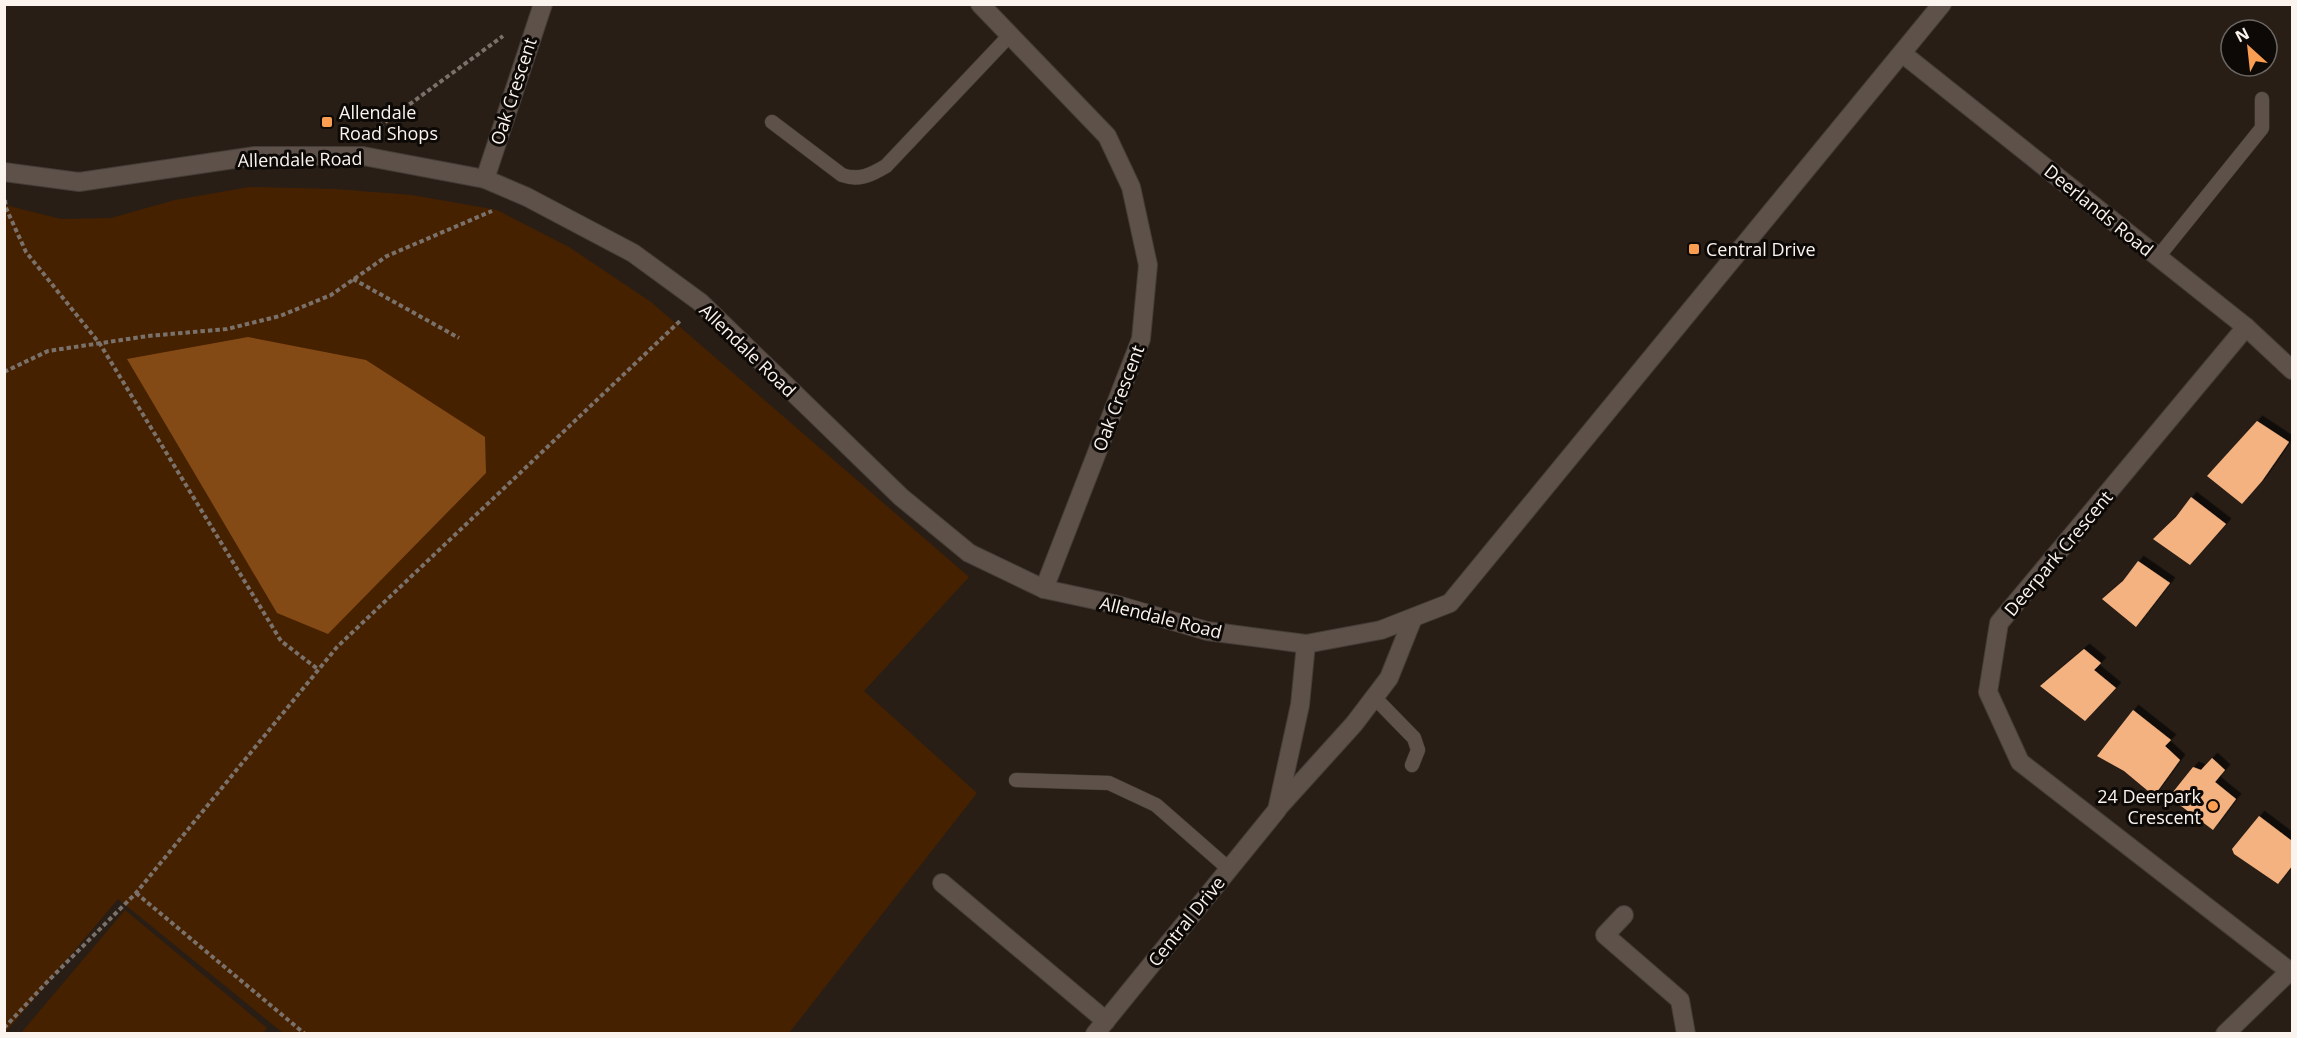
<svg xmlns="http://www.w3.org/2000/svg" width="2297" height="1038" font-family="'Open Sans',sans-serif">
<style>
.green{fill:#462100}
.water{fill:#844a15}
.building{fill:#f4b280;filter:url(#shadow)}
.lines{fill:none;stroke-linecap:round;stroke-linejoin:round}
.service-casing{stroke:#443c37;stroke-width:15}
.minor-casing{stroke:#443c37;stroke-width:20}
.path{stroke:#7a716a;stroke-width:4;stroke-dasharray:4.5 3;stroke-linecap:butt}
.service{stroke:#5d5149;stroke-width:14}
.minor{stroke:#5d5149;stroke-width:18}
.poi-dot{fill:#fb9e51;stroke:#0d0906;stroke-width:2}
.labels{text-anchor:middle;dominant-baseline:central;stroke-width:6;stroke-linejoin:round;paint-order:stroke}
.street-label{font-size:18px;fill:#fbf3ee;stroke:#0d0906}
.poi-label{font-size:18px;fill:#fbf3ee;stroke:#0d0906;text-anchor:start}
</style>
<defs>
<filter id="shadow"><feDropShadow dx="5.5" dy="-5.5" stdDeviation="0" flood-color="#0009"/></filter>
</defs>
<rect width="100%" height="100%" fill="#281e16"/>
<g class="green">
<polygon points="249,187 335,189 412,195 497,210 569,247 651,302 969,577 864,691 977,793 789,1033 283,1033 118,899 5,1033 5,205 61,219 111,218 175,200"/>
<polygon points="125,910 267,1028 263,1033 21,1033"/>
</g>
<polygon class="water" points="248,337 366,360 485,437 486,473 328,634 277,613 127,359"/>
<g class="building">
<polygon points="2257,421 2289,442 2262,481 2242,504 2207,476"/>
<polygon points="2191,497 2226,524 2190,565 2153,539 2176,517"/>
<polygon points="2138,561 2170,583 2136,627 2102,599 2123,581"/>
<polygon points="2084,649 2101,663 2094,670 2116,688 2085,721 2040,686"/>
<polygon points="2133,710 2171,740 2165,746 2180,760 2154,796 2124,771 2097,756"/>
<polygon points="2212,758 2225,770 2215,782 2236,799 2213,830 2169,797 2193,767 2201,770"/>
<polygon points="2259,816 2292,841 2292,866 2278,884 2234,854 2232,849"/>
</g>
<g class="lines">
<g class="service-casing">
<g id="service">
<path d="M772,122l70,53c17,6 29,0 44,-9l124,-131"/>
<polyline points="2158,257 2262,128 2262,99"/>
<polyline points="1374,697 1414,738 1418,750 1412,765"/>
<polyline points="1016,780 1109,783 1156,805 1229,869"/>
</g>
</g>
<g class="minor-casing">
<g id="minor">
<polyline points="980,4 1107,136 1131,187 1148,265 1141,339 1044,589"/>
<polyline points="1903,54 2246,327 2292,370"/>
<polyline points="4,172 79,182 255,156 363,156 485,179 527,197 633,253 700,302 901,497 969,553 1044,589 1114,604 1207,631 1306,644 1381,630 1450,603 1942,4"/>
<polyline points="485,179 543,4"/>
<polyline points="2246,327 1999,623 1988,692 2020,762 2292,973"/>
<polyline points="1278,808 1354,724 1389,678 1413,618"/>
<polyline points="942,883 1106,1021"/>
<polyline points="1624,915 1605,935 1680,1000 1686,1034"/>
<polyline points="1095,1034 1277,810 1300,705 1306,644"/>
<polyline points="2225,1034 2290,971"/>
</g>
</g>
<g class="path">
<polyline points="373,131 503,36"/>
<polyline points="5,200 6,208 26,252 100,344 281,641 319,670"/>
<polyline points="353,279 459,338"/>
<polyline points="4,372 48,351 148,336 227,329 280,316 331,295 387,256 492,211"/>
<polyline points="136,893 305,1034"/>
<polyline points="4,1028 49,980 136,893 337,647 682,319"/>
</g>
<use href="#service" class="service"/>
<use href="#minor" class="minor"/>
</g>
<g class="poi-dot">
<rect x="321" y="116" width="12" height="12" rx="3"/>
<rect x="1688" y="243" width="12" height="12" rx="3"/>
<circle cx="2213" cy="806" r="6"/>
</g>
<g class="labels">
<g class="street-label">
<text transform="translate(513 91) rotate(-72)">Oak Crescent</text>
<text transform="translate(300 159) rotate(-1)">Allendale Road</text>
<text transform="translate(2099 210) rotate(39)">Deerlands Road</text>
<text transform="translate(748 350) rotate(44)">Allendale Road</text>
<text transform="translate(1118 398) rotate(-69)">Oak Crescent</text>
<text transform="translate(2058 553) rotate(-50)">Deerpark Crescent</text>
<text transform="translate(1161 617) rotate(14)">Allendale Road</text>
<text transform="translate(1186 921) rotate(-51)">Central Drive</text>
</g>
<g class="poi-label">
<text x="339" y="112">Allendale<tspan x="339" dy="21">Road Shops</tspan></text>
<text x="1706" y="249">Central Drive</text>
<text x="2201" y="796" text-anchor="end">24 Deerpark<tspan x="2201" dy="21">Crescent</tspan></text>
</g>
</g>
<rect width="2297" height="1038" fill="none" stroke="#fbf3ee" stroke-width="12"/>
<g transform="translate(2249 48) rotate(333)"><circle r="28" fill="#0d0906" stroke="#6c6763" stroke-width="1.5"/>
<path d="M0-4.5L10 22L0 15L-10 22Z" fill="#fb9e51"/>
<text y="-9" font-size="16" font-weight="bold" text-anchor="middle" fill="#fbf3ee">N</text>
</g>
</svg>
